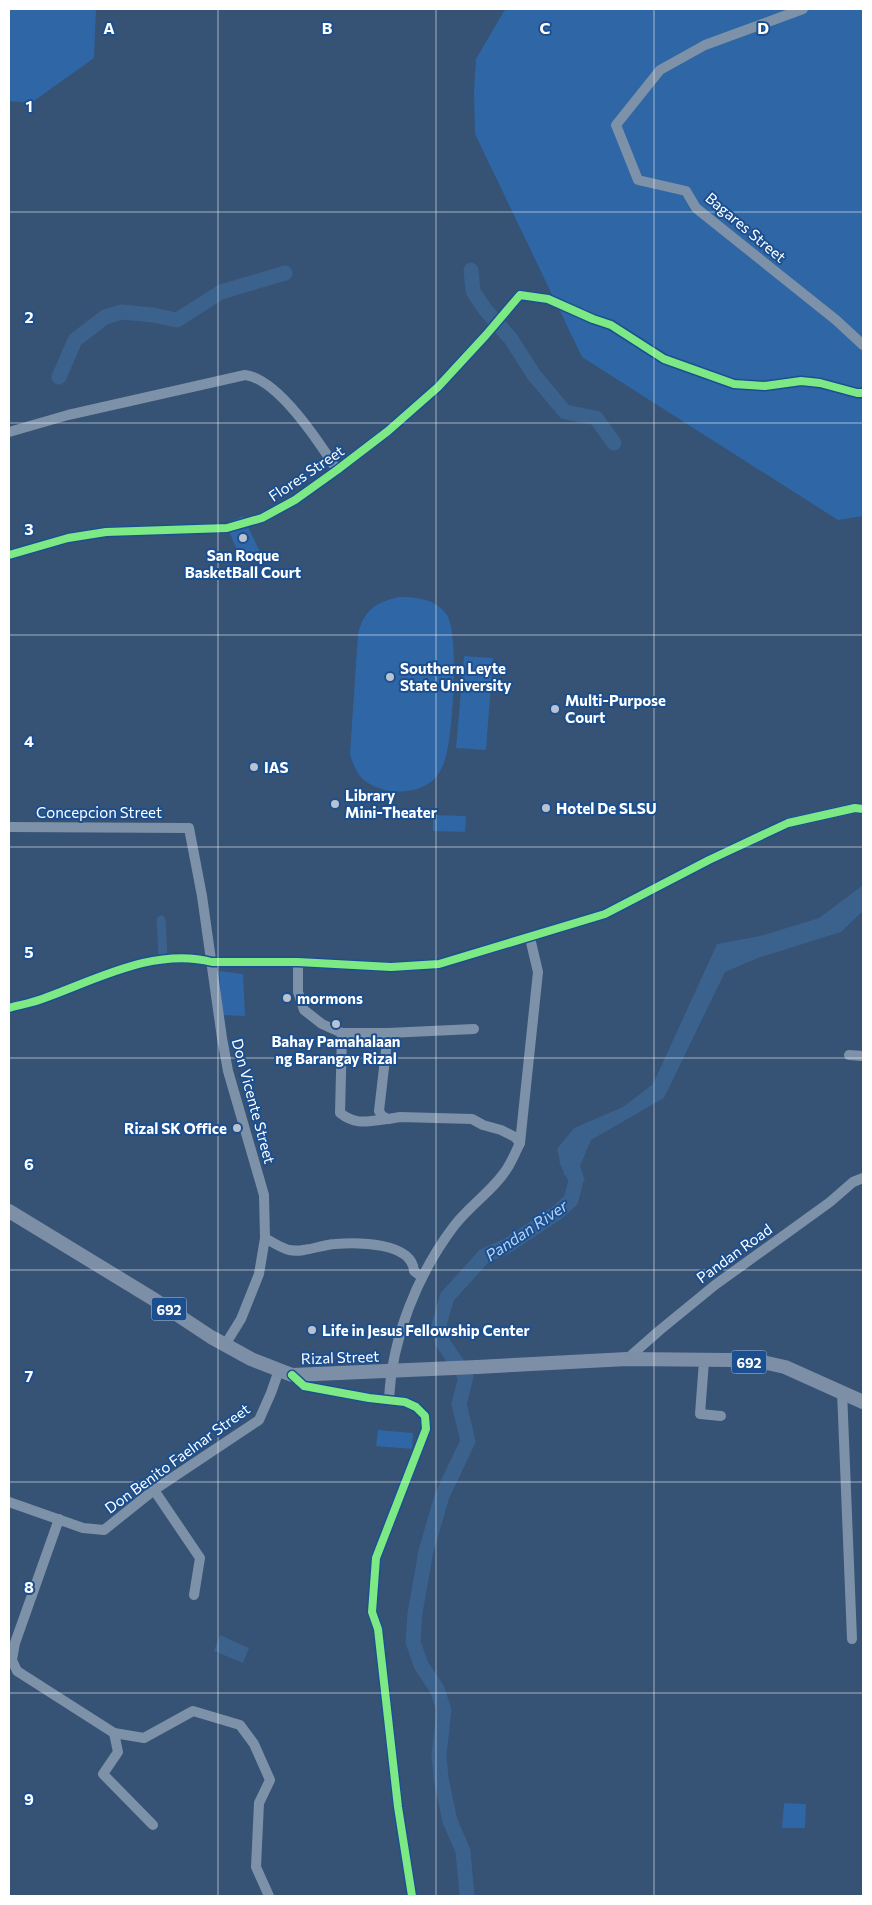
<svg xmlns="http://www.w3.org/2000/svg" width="872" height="1905" font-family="Commissioner,sans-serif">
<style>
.green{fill:#2f66a5}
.water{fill:#3b618d}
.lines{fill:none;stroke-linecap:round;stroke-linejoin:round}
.canal{stroke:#3b618d;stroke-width:9}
.river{stroke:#3b618d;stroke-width:15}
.minor{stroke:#7d92a8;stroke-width:10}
.major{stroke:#7d8ea7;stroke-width:14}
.major-bridge{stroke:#7d8ea7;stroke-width:14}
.cycleway-casing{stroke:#1b4f8f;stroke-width:11}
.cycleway{stroke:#7ce984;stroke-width:8}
.grid{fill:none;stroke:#fff;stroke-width:1;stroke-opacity:0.55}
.poi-dot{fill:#b9c2ce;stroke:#1b4f8f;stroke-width:2}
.labels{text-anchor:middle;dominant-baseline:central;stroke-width:4;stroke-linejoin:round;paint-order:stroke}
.shield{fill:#1b4f8f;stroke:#bbcadd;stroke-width:1}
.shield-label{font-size:14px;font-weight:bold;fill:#fff}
.street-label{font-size:15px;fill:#fff;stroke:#1b4f8f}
.poi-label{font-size:15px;font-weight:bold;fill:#fff;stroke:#1b4f8f;text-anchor:start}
.water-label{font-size:16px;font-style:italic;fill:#b5d3f5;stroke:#1b4f8f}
.grid-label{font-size:16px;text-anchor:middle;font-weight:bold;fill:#fff;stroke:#1b4f8f;stroke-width:4;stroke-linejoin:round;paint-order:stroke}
</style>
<rect width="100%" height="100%" fill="#365274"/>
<g class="green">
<polygon points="9,9 96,9 94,58 31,103 9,101"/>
<polygon points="508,9 863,9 863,516 838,520 582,357 475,134 474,91 476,59 504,11"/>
<polygon points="243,516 260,552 241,560 226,524"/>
<path d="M399,597c18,0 37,2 48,18 12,18 6,113 0,136 -1,8 -5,18 -10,25 -16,20 -54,20 -73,4 -8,-7 -11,-16 -14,-26l8,-120c6,-24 18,-32 41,-37z"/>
<polygon points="464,656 493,658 486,750 456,748"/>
<polygon points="433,815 466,816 465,832 433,831"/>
<polygon points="219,971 243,974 245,1016 222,1015"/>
<polygon points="378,1430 413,1433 412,1449 376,1446"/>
<polygon points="784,1803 806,1804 805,1828 782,1828"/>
</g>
<g class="water">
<polygon points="863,885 863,911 841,932 758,958 725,972 664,1098 591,1140 580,1166 585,1181 564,1175 557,1149 574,1128 623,1107 653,1084 717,944 760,936 819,918"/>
<polygon points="220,1635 249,1648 243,1663 214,1651"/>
</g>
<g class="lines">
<polyline class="canal" points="161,920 163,958"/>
<g class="river">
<polyline points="471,270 473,291 484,308 511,339 534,375 565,412 596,418 614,443"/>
<polyline points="59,377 75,340 105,317 121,312 153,315 177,320 221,292 285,273"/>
<polyline points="467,1896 463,1851 450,1821 441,1778 439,1755 444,1710 437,1689 421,1665 413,1642 415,1613 426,1551 442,1496 468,1441 459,1404 466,1377 443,1343 439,1325 447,1297 484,1256 507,1246 558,1212 571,1200 576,1180 567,1161"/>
</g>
<g class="minor">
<polyline points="803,9 705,45 660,70 616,125 638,180 686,191 696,208 836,320 863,345"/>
<path d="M9,432l59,-17 177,-40c33,4 74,67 92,95"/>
<polyline points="9,555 68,538 106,532 227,528 262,518 295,500 337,470 388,431 438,387 486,335 520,295 548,299 593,319 611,325 664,359 734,384 765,386 801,381 820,383 857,393 863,393"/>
<polyline points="9,827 189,828 202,896 222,1038 228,1071 264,1195 265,1238 259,1274 241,1319 225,1345"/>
<polyline points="298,962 298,992 304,1010 322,1024 342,1033 388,1033 474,1029"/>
<path d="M9,1008c11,-3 22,-5 33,-9 54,-19 112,-52 170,-37h86l93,5 48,-3 166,-50 104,-54 79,-37 67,-15 8,1"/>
<path d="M342,1033l-2,80c17,13 28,8 48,6"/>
<path d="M388,1033l-9,78 3,5 6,3 12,-2 72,2 11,6 18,5 14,7 5,6c-4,8 -7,16 -12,24 -13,22 -38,38 -54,59 -37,49 -62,112 -65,173"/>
<polyline points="849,1055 863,1056"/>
<polyline points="520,1143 538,972 530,938"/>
<path d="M265,1238c7,4 16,10 24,12 15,3 31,-5 46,-6 22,-2 77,-2 79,27l8,6"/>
<polyline points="627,1359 660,1330 715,1285 830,1202 853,1182 863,1178"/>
<polyline points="704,1361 700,1414 721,1416"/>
<polyline points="292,1375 304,1386 369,1398 405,1402 416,1407 425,1416 426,1429 376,1558 372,1612 378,1629 398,1807 412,1896"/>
<polyline points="842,1391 852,1639"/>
<polyline points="154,1490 200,1558 194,1595"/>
<polyline points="9,1502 83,1528 104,1530 154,1490 259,1420 271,1393 279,1370"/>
<polyline points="59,1519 15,1643 12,1660 17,1671 114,1733 144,1738 193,1711 240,1725 254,1744 270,1780 259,1803 256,1867 269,1896"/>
<polyline points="114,1733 118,1752 103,1774 153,1825"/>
</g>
<g class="major">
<polyline points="9,1211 155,1300 211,1337 251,1359 292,1375 339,1373"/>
<polyline points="477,1367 627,1359 731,1360 767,1363 785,1367 863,1402"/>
</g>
<polyline class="major-bridge" points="339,1373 477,1367"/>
<g class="cycleway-casing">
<g id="cycleway">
<polyline points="9,555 68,538 106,532 227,528 262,518 295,500 337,470 388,431 438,387 486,335 520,295 548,299 593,319 611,325 664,359 734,384 765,386 801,381 820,383 857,393 863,393"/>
<path d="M9,1008c11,-3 22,-5 33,-9 54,-19 112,-52 170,-37h86l93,5 48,-3 166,-50 104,-54 79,-37 67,-15 8,1"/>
<polyline points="292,1375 304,1386 369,1398 405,1402 416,1407 425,1416 426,1429 376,1558 372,1612 378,1629 398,1807 412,1896"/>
</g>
</g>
<use href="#cycleway" class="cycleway"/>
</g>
<path class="grid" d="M218,9v1887M436,9v1887M654,9v1887M9,212h854M9,423h854M9,635h854M9,847h854M9,1058h854M9,1270h854M9,1482h854M9,1693h854"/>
<g class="poi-dot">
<circle cx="243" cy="538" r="5"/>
<circle cx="390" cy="677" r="5"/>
<circle cx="555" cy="709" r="5"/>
<circle cx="254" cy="767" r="5"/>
<circle cx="335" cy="804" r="5"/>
<circle cx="546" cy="808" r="5"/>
<circle cx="287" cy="998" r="5"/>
<circle cx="336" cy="1024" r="5"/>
<circle cx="237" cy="1128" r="5"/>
<circle cx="312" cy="1330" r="5"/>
</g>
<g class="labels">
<g class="shield">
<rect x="151.5" y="1297.5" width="35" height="23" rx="4"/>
<rect x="731.5" y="1350.5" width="35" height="23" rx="4"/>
</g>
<g class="shield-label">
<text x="169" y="1309">692</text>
<text x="749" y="1362">692</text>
</g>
<g class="street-label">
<text transform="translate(746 227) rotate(40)">Bagares Street</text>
<text transform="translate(306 473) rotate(-34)">Flores Street</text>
<text x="99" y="812">Concepcion Street</text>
<text transform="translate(254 1101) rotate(75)">Don Vicente Street</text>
<text transform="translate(734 1253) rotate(-36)">Pandan Road</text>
<text transform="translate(340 1357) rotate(-2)">Rizal Street</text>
<text transform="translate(177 1458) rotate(-36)">Don Benito Faelnar Street</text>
</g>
<g class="poi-label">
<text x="243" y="555" text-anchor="middle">San Roque<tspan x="243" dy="17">BasketBall Court</tspan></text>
<text x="400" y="668">Southern Leyte<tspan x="400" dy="17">State University</tspan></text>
<text x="565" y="700">Multi-Purpose<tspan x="565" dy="17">Court</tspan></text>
<text x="264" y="767">IAS</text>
<text x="345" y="795">Library<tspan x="345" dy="17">Mini-Theater</tspan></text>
<text x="556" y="808">Hotel De SLSU</text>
<text x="297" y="998">mormons</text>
<text x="336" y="1041" text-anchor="middle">Bahay Pamahalaan<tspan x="336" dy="17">ng Barangay Rizal</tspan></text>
<text x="227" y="1128" text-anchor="end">Rizal SK Office</text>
<text x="322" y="1330">Life in Jesus Fellowship Center</text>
</g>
<g class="water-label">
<text transform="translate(526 1230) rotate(-34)">Pandan River</text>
</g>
</g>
<g class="grid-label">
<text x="109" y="34">A</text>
<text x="327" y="34">B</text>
<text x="545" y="34">C</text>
<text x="763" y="34">D</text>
<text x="29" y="112">1</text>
<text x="29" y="323">2</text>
<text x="29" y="535">3</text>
<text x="29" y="747">4</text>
<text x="29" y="958">5</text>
<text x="29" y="1170">6</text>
<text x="29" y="1382">7</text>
<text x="29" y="1593">8</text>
<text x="29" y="1805">9</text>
</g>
<rect width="872" height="1905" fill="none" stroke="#ffffff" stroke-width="20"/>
</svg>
